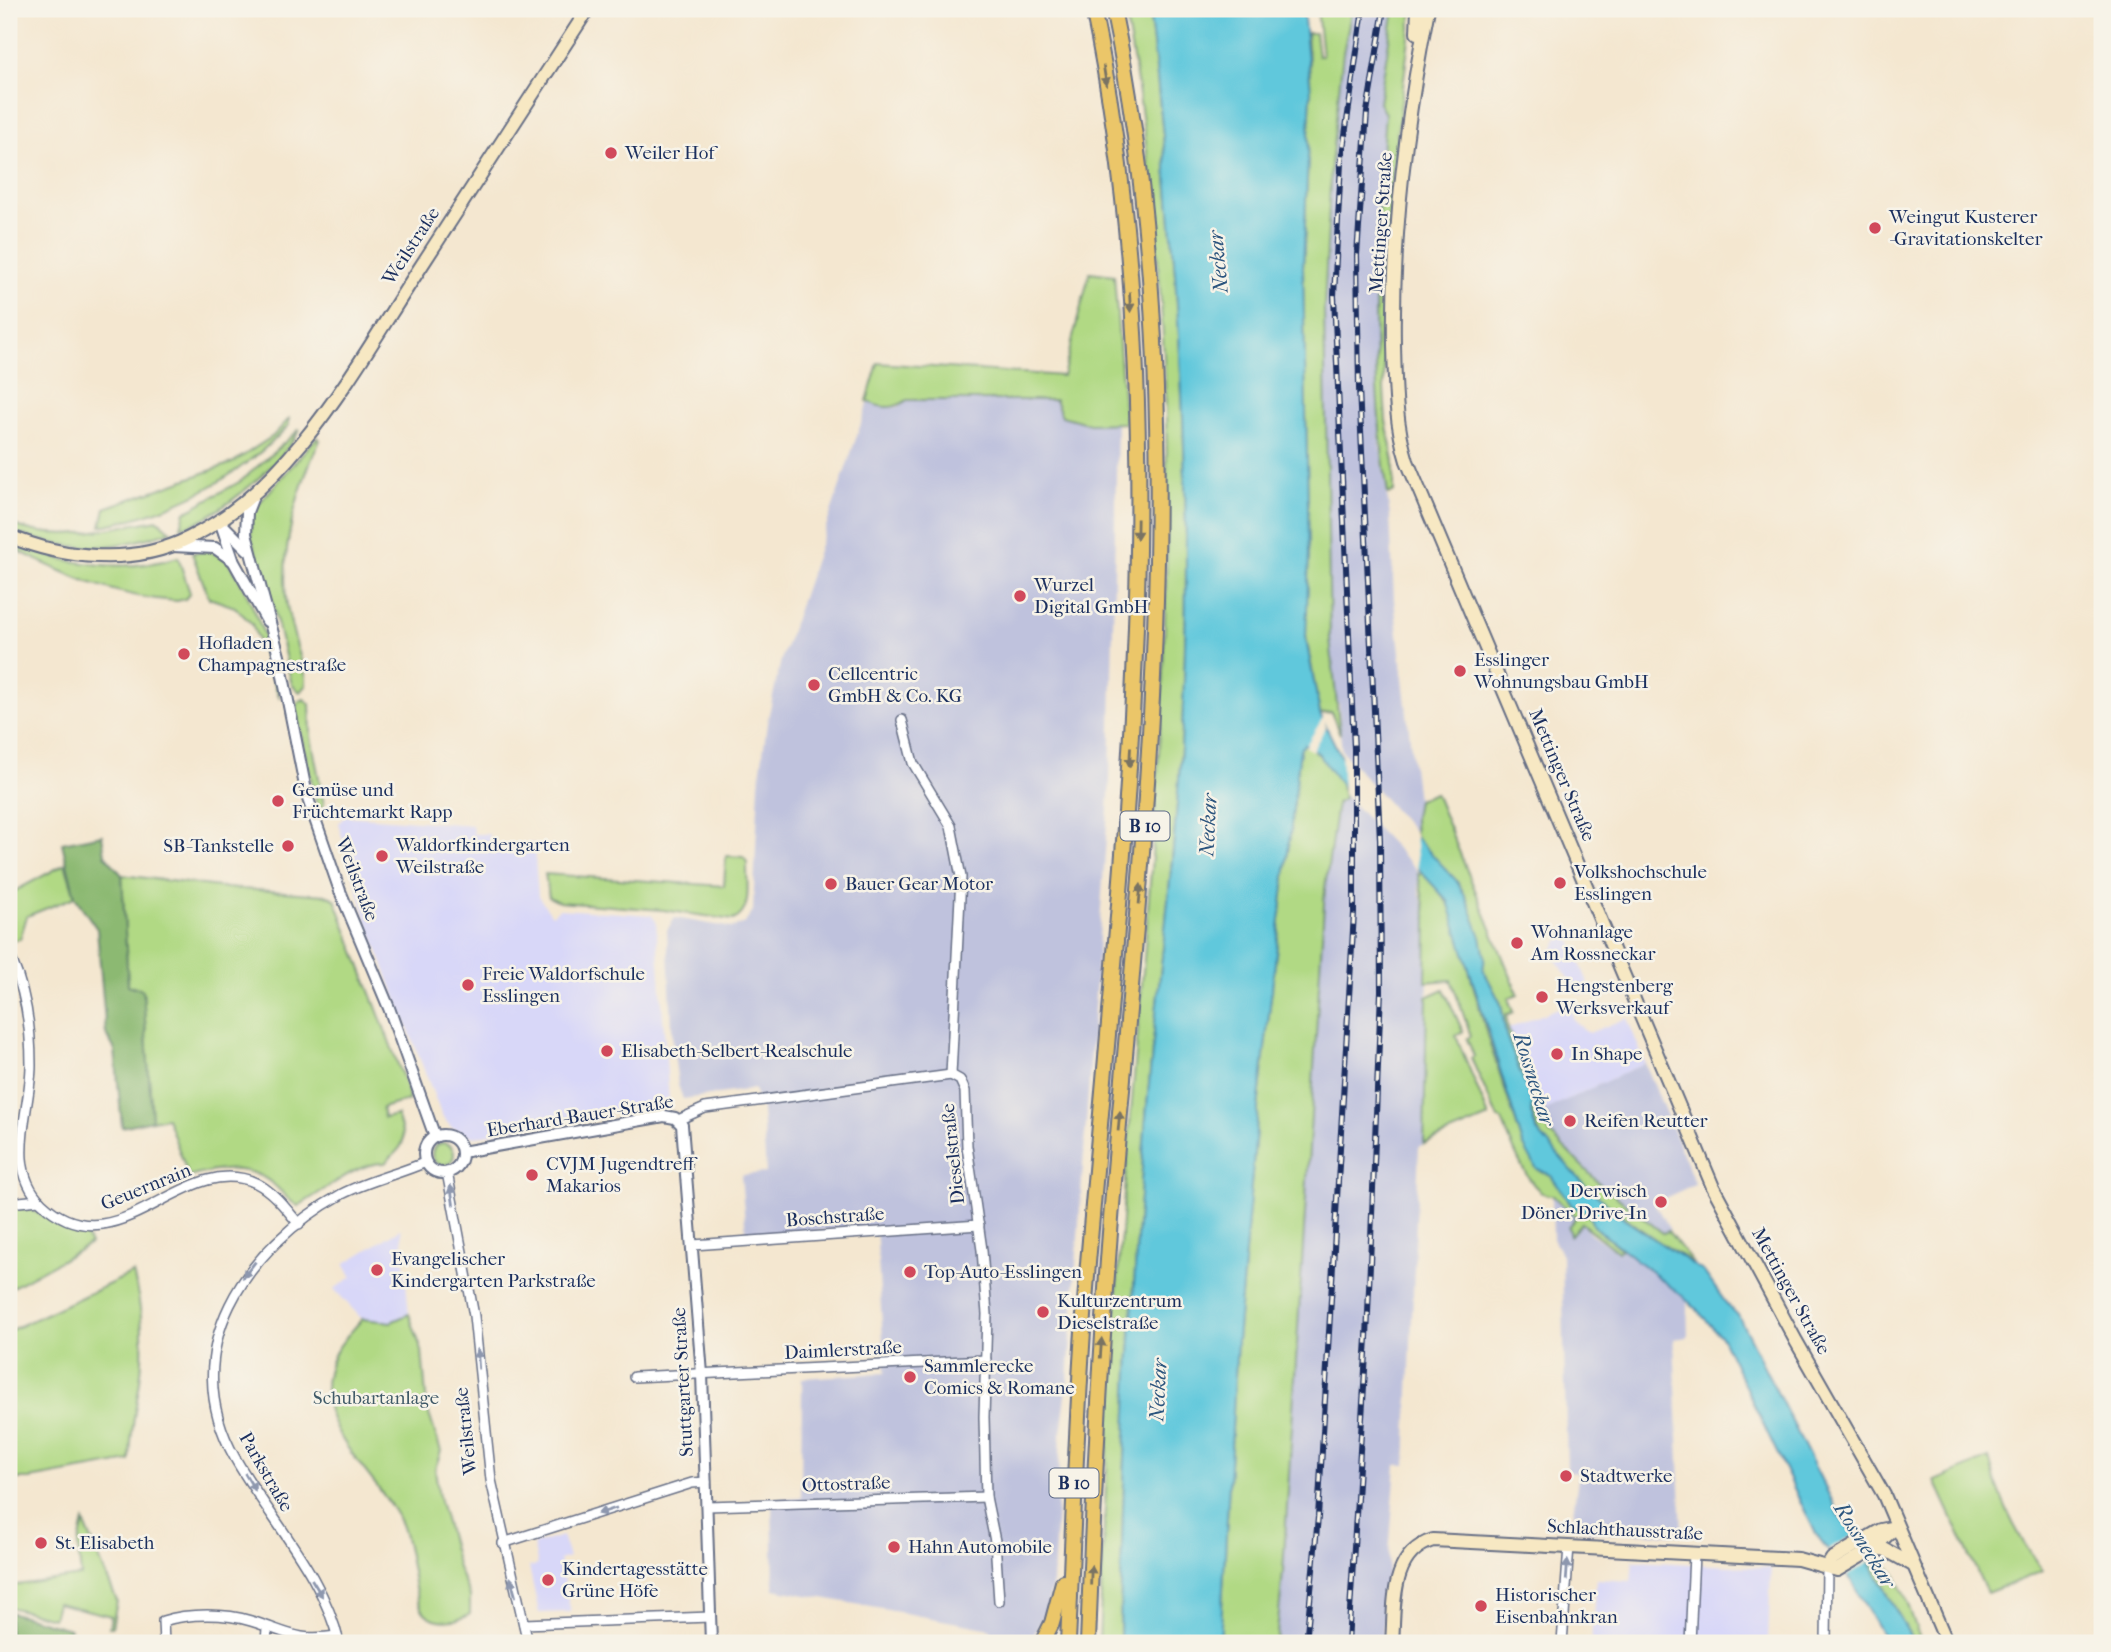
<svg xmlns="http://www.w3.org/2000/svg" width="2111" height="1652" font-family="'IM FELL French Canon',serif">
<style>
.built{fill:#d8d7f8}
.industrial{fill:#bfc2dd}
.green{fill:#b1d984;stroke:#668471;stroke-width:2}
.forest{fill:#8cb972;stroke:#547468;stroke-width:2}
.water{fill:#60c8dc;stroke:#3e7c9d;stroke-width:2}
.pier{fill:#f4e7d0}
.lines{fill:none;stroke-linecap:round;stroke-linejoin:round}
.minor-casing{stroke:#676f86;stroke-width:12}
.tertiary-casing{stroke:#676f86;stroke-width:14}
.secondary-casing{stroke:#676f86;stroke-width:16}
.trunk-casing{stroke:#676f86;stroke-width:18}
.minor{stroke:#fff;stroke-width:9}
.tertiary{stroke:#fff;stroke-width:10}
.secondary{stroke:#f7e8c3;stroke-width:12}
.trunk{stroke:#ebc669;stroke-width:14}
.rail-casing{stroke:#1b2f5e;stroke-width:6}
.rail{stroke:#f7f3e8;stroke-width:3.5;stroke-dasharray:10;stroke-linecap:butt}
.oneway{fill:#797363}
.oneway2{fill:#8d97ae}
.poi-dot{fill:#d1495b;stroke:#f7f3e8;stroke-width:2.5}
.labels{text-anchor:middle;dominant-baseline:central;stroke-width:5;stroke-linejoin:round;paint-order:stroke}
.shield{fill:#f7f3e8;stroke:#5d6a87;stroke-width:2}
.shield-label{font-size:18px;font-weight:bold;fill:#1b2f5e}
.poi-label{font-size:19px;fill:#1b2f5e;stroke:#f7f3e8;text-anchor:start}
.street-label{font-size:19px;fill:#1b2f5e;stroke:#f7f3e8}
.park-label{font-size:19px;fill:#405a68;stroke:#f7f3e8}
.water-label{font-size:21px;font-style:italic;fill:#2c557e;stroke:#f7f3e8}
</style>
<rect width="100%" height="100%" fill="#f7f3e8"/>
<filter id="ink" filterUnits="userSpaceOnUse"><feTurbulence type="fractalNoise" baseFrequency=".0143" numOctaves="2"/><feDisplacementMap in="SourceGraphic" scale="14" xChannelSelector="R" yChannelSelector="G"/><feConvolveMatrix kernelMatrix="1 2 1 2 8 2 1 2 1" color-interpolation-filters="sRGB"/></filter>
<filter id="wash" filterUnits="userSpaceOnUse"><feTurbulence type="fractalNoise" baseFrequency=".00686" numOctaves="4" result="noise"/><feDisplacementMap in="SourceGraphic" scale="28" xChannelSelector="R" yChannelSelector="G"/><feGaussianBlur stdDeviation="1.57" result="paint"/><feColorMatrix in="noise" values="0 0 0 0 0 0 0 0 0 0 0 0 0 0 0 0 0 1.4 0 .05"/><feComposite in="paint" operator="in"/></filter>
<g filter="url(#wash)">
<rect width="100%" height="100%" fill="#f4e7d0"/>
<g class="built">
<polygon points="346,816 472,825 473,834 489,834 490,845 534,843 538,896 552,915 559,909 651,915 656,921 669,1100 473,1137 451,1127 442,1116 367,922 338,823"/>
<polygon points="1569,936 1591,990 1581,995 1551,953 1558,941"/>
<polygon points="1568,1004 1575,1022 1589,1033 1627,1018 1645,1063 1543,1111 1538,1094 1533,1094 1508,1029"/>
<polygon points="401,1229 409,1314 390,1322 362,1319 334,1289 352,1277 344,1264"/>
<polygon points="562,1536 569,1557 559,1560 571,1612 539,1613 529,1567 538,1565 533,1545"/>
<polygon points="1633,1561 1771,1568 1768,1643 1591,1643 1596,1579 1631,1581"/>
</g>
<g class="industrial">
<polygon points="1352,9 1394,9 1379,103 1385,114 1378,199 1376,319 1380,446 1390,516 1394,600 1417,800 1414,818 1419,891 1427,920 1428,1038 1424,1144 1419,1147 1406,1465 1396,1465 1382,1643 1276,1643 1283,1572 1325,888 1337,803 1344,799 1339,705 1334,689 1330,639 1324,309 1331,165 1343,53"/>
<polygon points="907,400 1055,400 1090,424 1117,424 1110,780 1068,1380 1061,1433 1053,1582 1046,1610 1030,1643 991,1643 991,1629 774,1589 772,1499 801,1497 802,1378 885,1373 876,1227 746,1235 741,1175 766,1173 762,1110 754,1089 683,1099 678,1085 673,1046 667,930 675,918 732,928 745,923 753,911 759,784 767,723 781,660 868,403 889,408 898,407"/>
<polygon points="1645,1063 1695,1184 1654,1203 1670,1230 1663,1233 1600,1184 1550,1134 1543,1111"/>
<polygon points="1552,1195 1576,1217 1571,1235 1581,1223 1591,1234 1618,1252 1621,1249 1687,1299 1688,1337 1674,1339 1682,1535 1593,1532 1571,1526 1579,1472 1567,1471 1562,1255 1553,1239"/>
</g>
<g class="green">
<path d="M1124,9h25c30,245 46,493 32,739 -7,124 -25,246 -35,369 -14,175 -24,350 -26,526h-21c7,-162 14,-323 28,-485 33,-382 72,-769 -3,-1149z"/>
<polygon points="1317,9 1352,9 1343,53 1331,165 1324,309 1330,639 1340,734 1331,712 1320,714 1305,630 1309,554 1303,268 1311,91 1307,33 1315,33 1318,56 1322,56"/>
<path d="M1394,9h17l1,4 -19,157 -8,102 -1,117 2,32 8,41v30l-6,2c-20,-125 -13,-254 -3,-380l-6,-11z"/>
<path d="M1090,272l24,3 11,148 -35,1 -28,-8 -7,-16h-148c-13,10 -26,9 -40,1l11,-38 185,13z"/>
<path d="M289,419v6c-52,55 -114,87 -188,101l4,-18 127,-45 41,-27z"/>
<path d="M300,429c-17,33 -71,78 -105,94 -7,4 -7,1 -14,4l4,-15 56,-31z"/>
<path d="M317,437l3,3c-22,47 -39,105 -34,158 3,26 13,53 20,79v9l-6,6 -8,-7 -23,-96 -18,-51v-20l9,-16z"/>
<path d="M158,520l13,11c-60,20 -99,23 -162,-1v-7c51,22 97,5 149,-3z"/>
<path d="M19,547c51,18 109,26 159,10l12,36 -5,6 -8,2c-58,-3 -109,-25 -160,-51z"/>
<path d="M210,551c5,3 11,5 15,8 18,15 58,115 54,137l-27,-72 -17,-17 -26,-9 -17,-45z"/>
<polygon points="304,699 310,704 311,737 324,804 322,808 317,806 296,711 298,702"/>
<path d="M1305,744c17,11 37,34 39,55l-7,4 -12,85 -42,684 -7,71h-56l17,-302 21,-233 42,-359z"/>
<path d="M1435,793l83,201 -10,4 5,14 -7,3 2,14 25,65 5,-1 12,41 50,50 63,49 5,-2 25,32c-42,-24 -168,-108 -161,-160l-26,-68 -5,-31 -18,-35 2,-12 -19,-60 -10,-17 -41,-41 -1,-21 3,-18z"/>
<path d="M726,856l17,1 4,5c-1,19 7,50 -14,58l-70,-10 -104,-8 -10,-5 -4,-23 179,12z"/>
<polygon points="65,864 75,897 27,916 20,939 12,940 9,894"/>
<path d="M1425,873l27,36 35,126 36,109 16,26 12,6 19,27 19,11 4,12 28,23 -3,3 -37,-29 -11,13 -2,-9 8,-10 -24,-22c-22,3 -43,-57 -50,-75l-4,-1 -27,-61 3,-2 -7,-17 4,-3 -20,-56 -25,2 1,-62 -9,-46z"/>
<path d="M122,875l105,13 99,7 9,4 72,189 2,12 -27,8 2,10 13,-3c9,29 10,27 -12,48 -28,-1 -60,28 -87,43 -10,-5 -16,-15 -25,-22 -25,-21 -55,-15 -84,-7l-22,-59 -15,2 -9,-129 -15,-5z"/>
<polygon points="1444,989 1463,1032 1456,1036 1489,1117 1424,1144 1427,997"/>
<circle cx="443" cy="1154" r="11"/>
<path d="M9,1207c33,0 44,19 75,25l6,12 -81,45z"/>
<path d="M133,1273c9,33 12,74 7,108 -4,29 -10,49 -10,80l-100,18h-21v-148z"/>
<path d="M409,1314l13,37 5,57 14,43 -6,18 4,28 19,71 12,28v18c-12,8 -34,10 -45,-1 -13,-13 -14,-69 -25,-91 -26,-55 -100,-99 -65,-169 7,-13 18,-23 27,-34l29,3z"/>
<path d="M1989,1458c10,40 29,80 54,113l-56,22 -52,-112z"/>
<polygon points="84,1522 117,1601 112,1627 109,1627 111,1616 57,1603 53,1618 9,1607 9,1586 81,1576 78,1546"/>
<path d="M1874,1559c28,4 37,62 48,84h-8l-44,-82z"/>
</g>
<g class="forest">
<polygon points="102,835 105,855 122,875 128,985 143,990 152,1120 122,1127 115,1050 106,1034 97,929 75,897 62,843"/>
<polygon points="9,1612 70,1629 65,1643 9,1643"/>
</g>
<path class="water" d="M1149,9h154l8,82 -8,177 6,286 -3,85 14,75 21,43 115,123 10,17 15,40 4,20 -2,12 18,35 5,31 26,68 -1,10 5,17 47,53 41,36 80,53 22,31 12,12 88,174 16,31 13,15 59,108h-27l-37,-64 -34,-45 -94,-196 -32,-36 -97,-76 -4,-12 -17,-8 -21,-30 -15,-8 -13,-24 -75,-243 -105,-113 -25,-35 -13,-9 -5,5 -42,359 -21,233 -17,302h-100c2,-176 12,-351 26,-526 10,-123 28,-245 35,-369 14,-246 -2,-494 -32,-739z"/>
<g class="pier">
<polygon points="1324,716 1326,727 1312,751 1305,747"/>
<polygon points="1341,750 1415,833 1418,871 1343,794"/>
<polygon points="1858,1533 1873,1559 1845,1578 1828,1549"/>
</g>
</g>
<g filter="url(#ink)">
<g class="lines">
<g class="minor-casing">
<g id="minor">
<polyline points="902,720 913,763 951,826 961,877 951,1075"/>
<path d="M12,961c14,32 19,69 19,104 0,45 -27,102 11,138 75,70 141,-54 214,-20 18,9 30,26 43,41"/>
<polyline points="951,1075 960,1080 965,1091 967,1146 982,1250 987,1314 984,1417 986,1497 995,1541 999,1601"/>
<polyline points="678,1120 705,1108 951,1075"/>
<polyline points="447,1172 474,1316 491,1480 528,1643"/>
<polyline points="9,1203 39,1200"/>
<polyline points="693,1245 979,1225"/>
<polyline points="634,1377 986,1360"/>
<polyline points="707,1506 986,1497"/>
<polyline points="503,1543 692,1483 706,1482"/>
<polyline points="524,1624 710,1617"/>
<path d="M164,1643l-1,-22c25,-8 63,-8 88,0 37,11 44,21 86,15"/>
<polyline points="266,1643 267,1628"/>
<path d="M339,1643c-15,-68 -70,-125 -104,-185 -61,-108 11,-211 107,-264 27,-14 57,-20 84,-32"/>
<polyline points="1562,1643 1569,1546"/>
<polyline points="1690,1643 1694,1554"/>
<polyline points="1826,1643 1827,1567"/>
</g>
</g>
<g class="tertiary-casing">
<g id="tertiary">
<polyline points="254,494 247,512 246,534 279,656 307,796 340,891 389,1008 435,1137"/>
<polyline points="220,521 234,562 267,621"/>
<polyline points="220,522 248,550"/>
<polyline points="172,546 215,548 232,560"/>
<circle cx="443" cy="1154" r="19"/>
<polyline points="462,1152 664,1116 675,1118 682,1125 702,1374 711,1643"/>
</g>
</g>
<g class="secondary-casing">
<g id="secondary">
<path d="M1428,9c-22,111 -36,222 -34,335 1,40 1,79 13,117l306,726 83,154 88,154 63,148"/>
<polyline points="1417,33 1418,9"/>
<path d="M9,536c55,23 125,30 180,2 103,-50 168,-174 229,-267 57,-87 113,-175 170,-262"/>
<polyline points="1871,1550 1884,1549 1913,1565"/>
<polyline points="1827,1567 1832,1559 1881,1530 1896,1527"/>
<path d="M1392,1643c3,-37 -3,-89 41,-103l365,19 39,11 34,-20 25,-23"/>
</g>
</g>
<g class="trunk-casing">
<g id="trunk">
<polyline points="1042,1643 1052,1623 1063,1582"/>
<path d="M1068,1643c6,-134 10,-269 22,-403 34,-407 88,-826 3,-1231"/>
<path d="M1088,1643c6,-162 14,-323 28,-485 33,-380 76,-771 -3,-1149"/>
</g>
</g>
<use href="#minor" class="minor"/>
<use href="#tertiary" class="tertiary"/>
<use href="#secondary" class="secondary"/>
<use href="#trunk" class="trunk"/>
<g class="rail-casing">
<g id="rail">
<polyline points="1306,1643 1318,1517 1354,913 1354,749 1334,296 1341,163 1363,9"/>
<polyline points="1348,1643 1367,1338 1381,991 1380,840 1359,388 1357,255 1367,112 1384,9"/>
</g>
</g>
<use href="#rail" class="rail"/>
</g>
<defs><path id="oneway-solid" d="M-6-.8H1V-3.2L6.5 0L1 3.2V.8H-6Z" transform="scale(1.75)"/></defs>
<g class="oneway">
<use href="#oneway-solid" transform="translate(1105 76) rotate(81)"/>
<use href="#oneway-solid" transform="translate(1130 302) rotate(87)"/>
<use href="#oneway-solid" transform="translate(1137 529) rotate(91)"/>
<use href="#oneway-solid" transform="translate(1130 757) rotate(93)"/>
<use href="#oneway-solid" transform="translate(1140 894) rotate(-85)"/>
<use href="#oneway-solid" transform="translate(1119 1121) rotate(-85)"/>
<use href="#oneway-solid" transform="translate(1101 1348) rotate(-86)"/>
<use href="#oneway-solid" transform="translate(1091 1575) rotate(-88)"/>
</g>
<g class="oneway2">
<use href="#oneway-solid" transform="translate(452 1195) rotate(-99)"/>
<use href="#oneway-solid" transform="translate(249 1270) rotate(128)"/>
<use href="#oneway-solid" transform="translate(478 1359) rotate(-94)"/>
<use href="#oneway-solid" transform="translate(250 1482) rotate(59)"/>
<use href="#oneway-solid" transform="translate(607 1511) rotate(162)"/>
<use href="#oneway-solid" transform="translate(1567 1570) rotate(-86)"/>
<use href="#oneway-solid" transform="translate(513 1587) rotate(-105)"/>
<use href="#oneway-solid" transform="translate(317 1588) rotate(58)"/>
</g>
</g>
<g class="poi-dot">
<circle cx="611" cy="153" r="7"/>
<circle cx="1875" cy="228" r="7"/>
<circle cx="1020" cy="596" r="7"/>
<circle cx="184" cy="654" r="7"/>
<circle cx="1460" cy="671" r="7"/>
<circle cx="814" cy="685" r="7"/>
<circle cx="278" cy="801" r="7"/>
<circle cx="288" cy="846" r="7"/>
<circle cx="382" cy="856" r="7"/>
<circle cx="1560" cy="883" r="7"/>
<circle cx="831" cy="884" r="7"/>
<circle cx="1517" cy="943" r="7"/>
<circle cx="468" cy="985" r="7"/>
<circle cx="1542" cy="997" r="7"/>
<circle cx="607" cy="1051" r="7"/>
<circle cx="1557" cy="1054" r="7"/>
<circle cx="1570" cy="1121" r="7"/>
<circle cx="532" cy="1175" r="7"/>
<circle cx="1661" cy="1202" r="7"/>
<circle cx="377" cy="1270" r="7"/>
<circle cx="910" cy="1272" r="7"/>
<circle cx="1043" cy="1312" r="7"/>
<circle cx="910" cy="1377" r="7"/>
<circle cx="1566" cy="1476" r="7"/>
<circle cx="41" cy="1543" r="7"/>
<circle cx="894" cy="1547" r="7"/>
<circle cx="548" cy="1580" r="7"/>
<circle cx="1481" cy="1606" r="7"/>
</g>
<g class="labels">
<g class="shield">
<rect x="1120.5" y="811.5" width="49" height="29" rx="5"/>
<rect x="1049.5" y="1468.5" width="49" height="29" rx="5"/>
</g>
<g class="shield-label">
<text x="1145" y="826">B 10</text>
<text x="1074" y="1483">B 10</text>
</g>
<g class="poi-label">
<text x="625" y="153">Weiler Hof</text>
<text x="1889" y="217">Weingut Kusterer<tspan x="1889" dy="22">-Gravitationskelter</tspan></text>
<text x="1034" y="585">Wurzel<tspan x="1034" dy="22">Digital GmbH</tspan></text>
<text x="198" y="643">Hofladen<tspan x="198" dy="22">Champagnestraße</tspan></text>
<text x="1474" y="660">Esslinger<tspan x="1474" dy="22">Wohnungsbau GmbH</tspan></text>
<text x="828" y="674">Cellcentric<tspan x="828" dy="22">GmbH &amp; Co. KG</tspan></text>
<text x="292" y="790">Gemüse und<tspan x="292" dy="22">Früchtemarkt Rapp</tspan></text>
<text x="396" y="845">Waldorfkindergarten<tspan x="396" dy="22">Weilstraße</tspan></text>
<text x="274" y="846" text-anchor="end">SB-Tankstelle</text>
<text x="1574" y="872">Volkshochschule<tspan x="1574" dy="22">Esslingen</tspan></text>
<text x="845" y="884">Bauer Gear Motor</text>
<text x="1531" y="932">Wohnanlage<tspan x="1531" dy="22">Am Rossneckar</tspan></text>
<text x="482" y="974">Freie Waldorfschule<tspan x="482" dy="22">Esslingen</tspan></text>
<text x="1556" y="986">Hengstenberg<tspan x="1556" dy="22">Werksverkauf</tspan></text>
<text x="621" y="1051">Elisabeth-Selbert-Realschule</text>
<text x="1571" y="1054">In Shape</text>
<text x="1584" y="1121">Reifen Reutter</text>
<text x="546" y="1164">CVJM Jugendtreff<tspan x="546" dy="22">Makarios</tspan></text>
<text x="1647" y="1191" text-anchor="end">Derwisch<tspan x="1647" dy="22">Döner Drive-In</tspan></text>
<text x="391" y="1259">Evangelischer<tspan x="391" dy="22">Kindergarten Parkstraße</tspan></text>
<text x="924" y="1272">Top-Auto-Esslingen</text>
<text x="1057" y="1301">Kulturzentrum<tspan x="1057" dy="22">Dieselstraße</tspan></text>
<text x="924" y="1366">Sammlerecke<tspan x="924" dy="22">Comics &amp; Romane</tspan></text>
<text x="1580" y="1476">Stadtwerke</text>
<text x="55" y="1543">St. Elisabeth</text>
<text x="908" y="1547">Hahn Automobile</text>
<text x="562" y="1569">Kindertagesstätte<tspan x="562" dy="22">Grüne Höfe</tspan></text>
<text x="1495" y="1595">Historischer<tspan x="1495" dy="22">Eisenbahnkran</tspan></text>
</g>
<g class="street-label">
<text transform="translate(1381 223) rotate(-86)">Mettinger Straße</text>
<text transform="translate(411 246) rotate(-57)">Weilstraße</text>
<text transform="translate(1562 775) rotate(67)">Mettinger Straße</text>
<text transform="translate(357 879) rotate(69)">Weilstraße</text>
<text transform="translate(580 1116) rotate(-9)">Eberhard-Bauer-Straße</text>
<text transform="translate(953 1154) rotate(-96)">Dieselstraße</text>
<text transform="translate(146 1187) rotate(-22)">Geuernrain</text>
<text transform="translate(835 1217) rotate(-4)">Boschstraße</text>
<text transform="translate(1791 1291) rotate(61)">Mettinger Straße</text>
<text transform="translate(843 1350) rotate(-3)">Daimlerstraße</text>
<text transform="translate(683 1382) rotate(-93)">Stuttgarter Straße</text>
<text transform="translate(466 1431) rotate(-96)">Weilstraße</text>
<text transform="translate(266 1472) rotate(60)">Parkstraße</text>
<text transform="translate(846 1484) rotate(-2)">Ottostraße</text>
<text transform="translate(1625 1530) rotate(3)">Schlachthausstraße</text>
</g>
<g class="park-label">
<text x="376" y="1398">Schubartanlage</text>
</g>
<g class="water-label">
<text transform="translate(1218 262) rotate(-95)">Neckar</text>
<text transform="translate(1208 825) rotate(-87)">Neckar</text>
<text transform="translate(1534 1079) rotate(73)">Rossneckar</text>
<text transform="translate(1158 1390) rotate(-87)">Neckar</text>
<text transform="translate(1865 1545) rotate(58)">Rossneckar</text>
</g>
</g>
<rect width="2111" height="1652" fill="none" stroke="#f7f3e8" stroke-width="35"/>
</svg>
